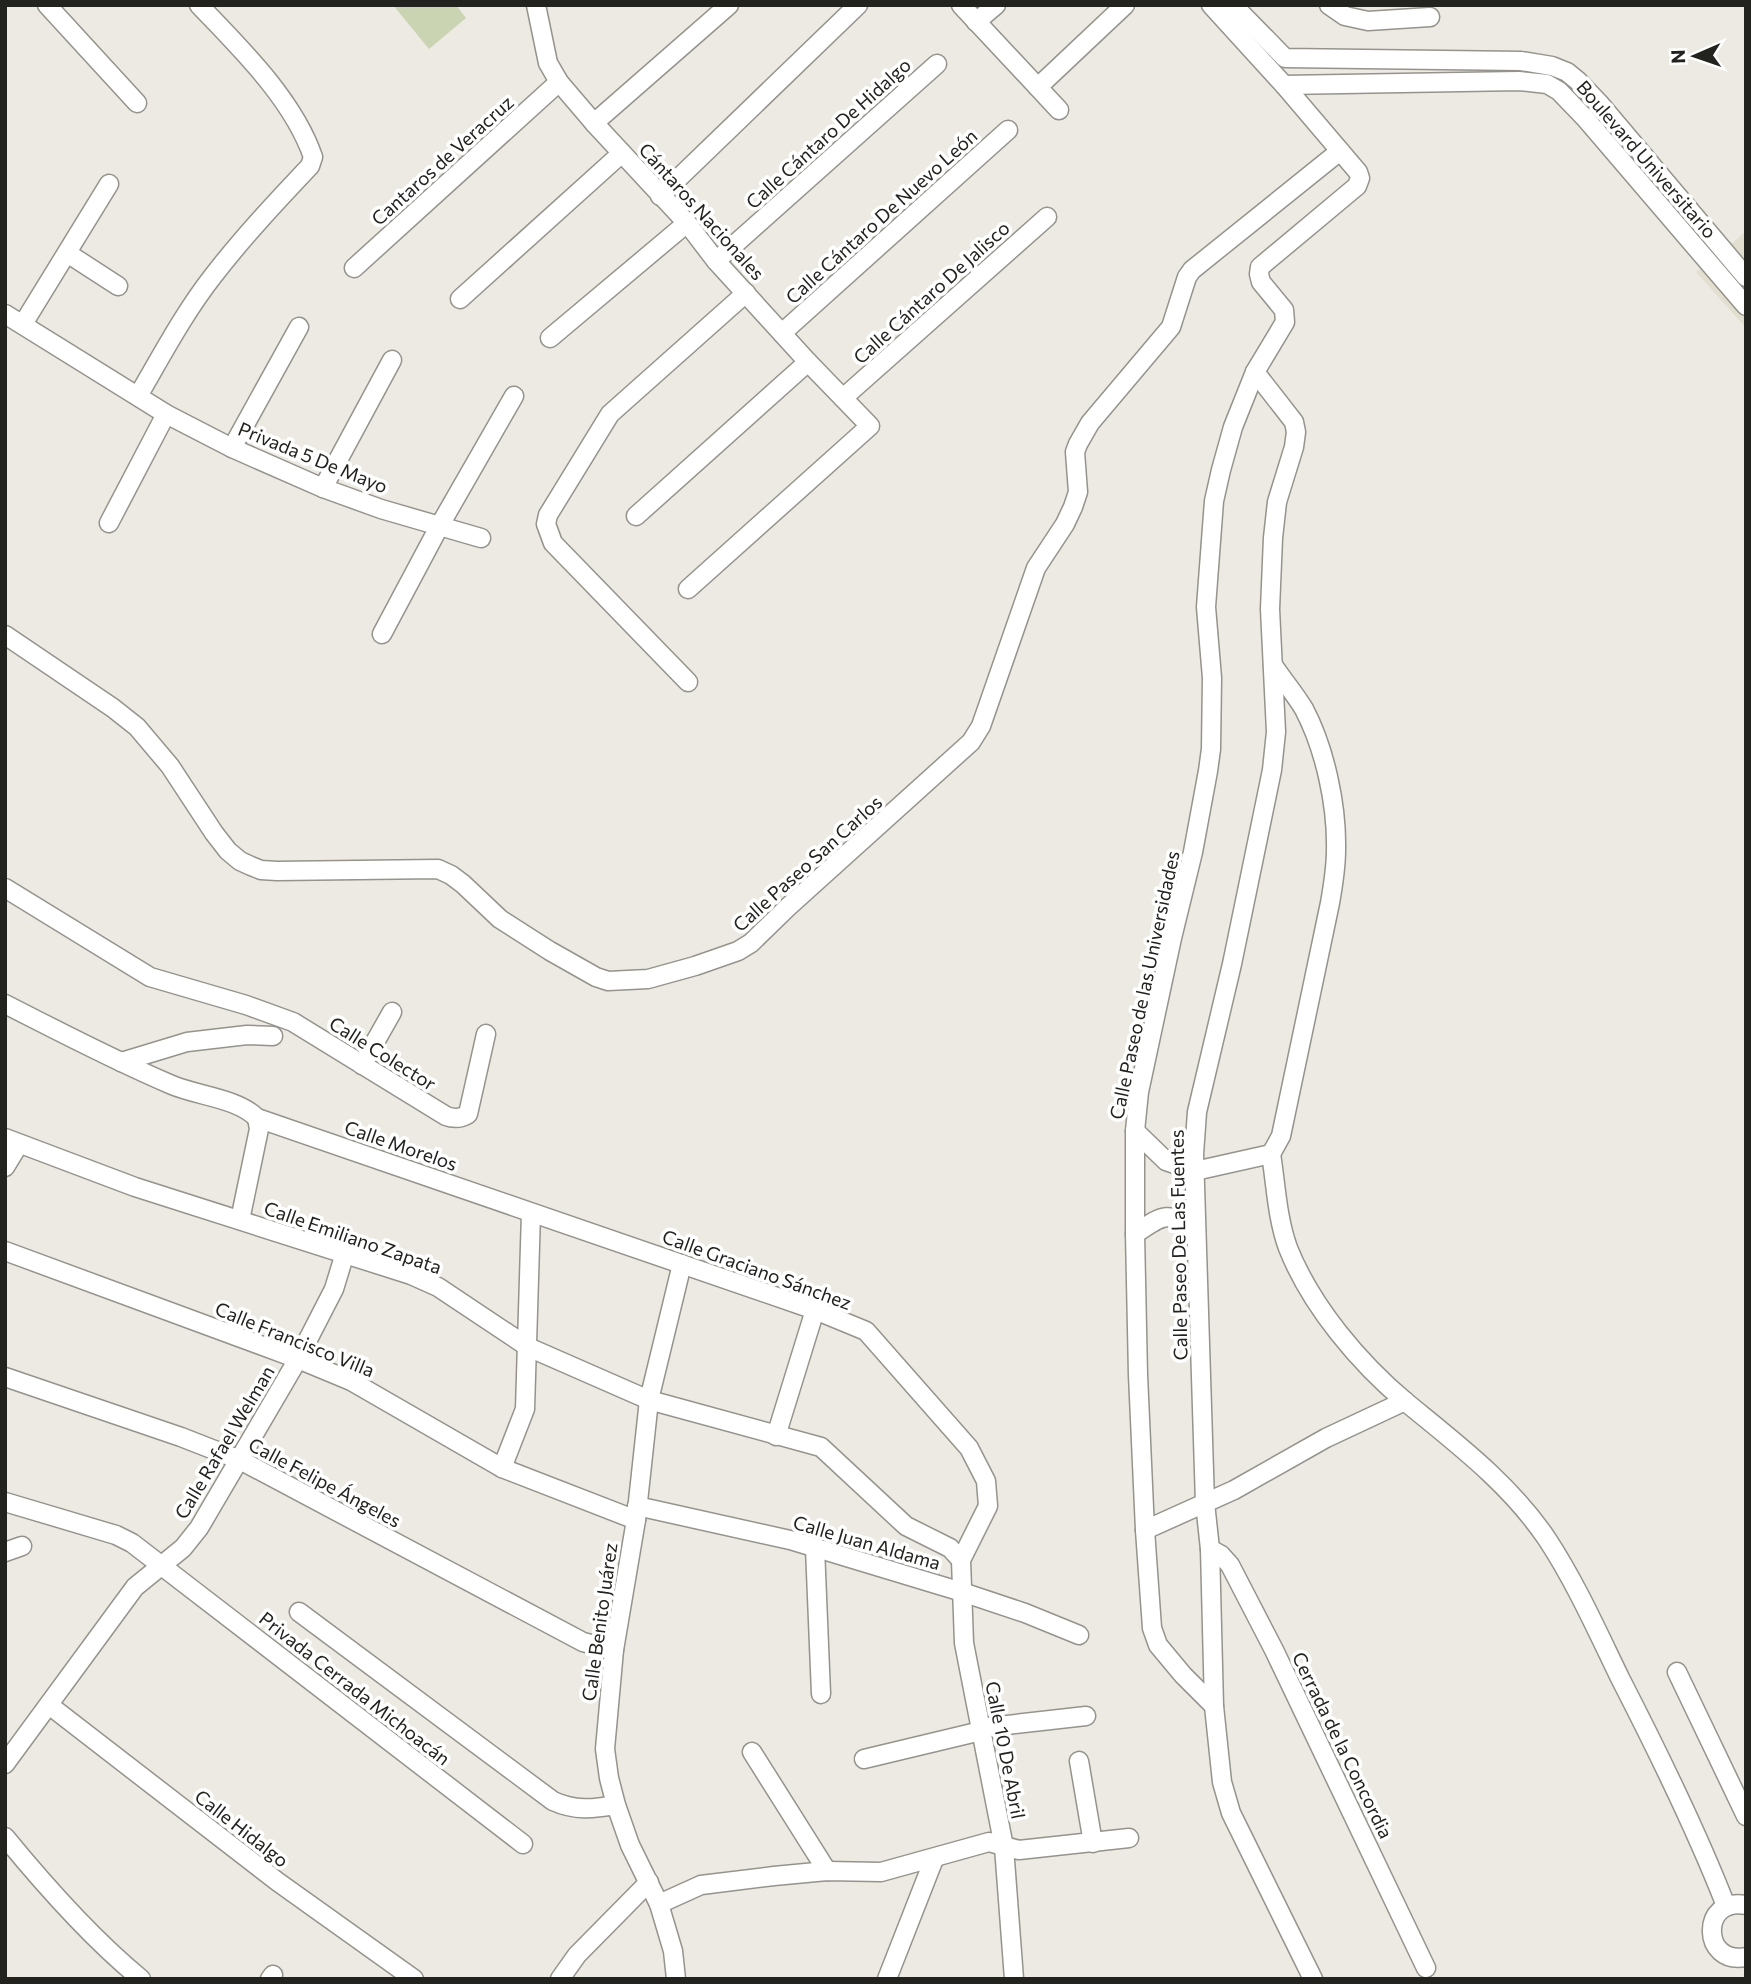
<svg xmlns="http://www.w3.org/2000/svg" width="1751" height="1984" font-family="Commissioner,sans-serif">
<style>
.built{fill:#e3dfd0}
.pitch{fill:#cad4b3}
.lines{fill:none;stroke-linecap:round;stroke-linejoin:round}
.minor-casing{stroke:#95938c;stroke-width:21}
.minor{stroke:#fff;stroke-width:18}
.labels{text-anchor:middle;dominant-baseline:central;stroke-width:7;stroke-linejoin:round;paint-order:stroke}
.street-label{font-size:19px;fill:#22221f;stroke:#fff}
</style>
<rect width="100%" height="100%" fill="#eceae2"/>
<polygon class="built" points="1746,231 1746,328 1696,272 1710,263"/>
<polygon class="pitch" points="393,5 456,5 466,18 429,49"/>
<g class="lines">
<g class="minor-casing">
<g id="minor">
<polyline points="47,5 137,103"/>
<polyline points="536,5 548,63 559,82 594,123 687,223 716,261 808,362 870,426 688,589"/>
<polyline points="961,5 1059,110"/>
<polyline points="1211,5 1284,85 1358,172 1360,178 1357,186 1260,267 1259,274 1261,282 1284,310 1285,322 1255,372 1233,427 1221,470 1214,501 1206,607 1212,678 1211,749 1208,771 1193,852 1172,938 1139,1092 1135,1131 1135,1234 1138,1375 1145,1530 1152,1628 1158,1645 1183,1675 1214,1706"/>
<polyline points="1233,5 1285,58 1521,61 1552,66 1567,72 1578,81 1600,104 1746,277"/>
<polyline points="1329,5 1345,16 1368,21 1430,17"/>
<polyline points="976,22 996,5"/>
<polyline points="1284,85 1519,81 1547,84 1559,91 1585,118 1746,306"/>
<polyline points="1038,87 1125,5"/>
<polyline points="594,123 729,5"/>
<polyline points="660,196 858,5"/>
<polyline points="67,253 118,286"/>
<polyline points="716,261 937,64"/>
<polyline points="354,268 559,82"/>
<polyline points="460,299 622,153"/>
<polyline points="5,314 166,414 232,448 323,488 381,509 481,538"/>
<polyline points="23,324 109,184"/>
<polyline points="782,333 1008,130"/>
<polyline points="550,338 687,223"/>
<polyline points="1255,372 1294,422 1296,432 1294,447 1277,502 1273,538 1270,609 1276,732 1272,770 1232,964 1197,1112 1194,1154 1205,1503 1210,1549 1214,1706 1222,1782 1231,1813 1313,1979"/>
<path d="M138,396c24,-41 46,-83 75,-120 30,-39 64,-75 97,-110l3,-9c-20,-58 -73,-109 -114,-152"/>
<polyline points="843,398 1047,217"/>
<polyline points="232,448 299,327"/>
<polyline points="323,488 392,360"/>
<polyline points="636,516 808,362"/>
<polyline points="109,523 166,414"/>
<polyline points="382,634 440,525 514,396"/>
<polyline points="5,635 113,708 137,727 170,766 214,833 228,851 240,861 251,866 261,870 277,871 438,869 451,875 463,884 500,919 550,951 596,977 608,981 648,979 695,966 738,951 751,943 788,907 971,742 981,726 1036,568 1065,524 1073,507 1078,492 1075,452 1078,444 1090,423 1171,327 1187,277 1192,270 1340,151"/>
<polyline points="688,682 553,543 546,524 548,515 610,414 746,293"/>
<path d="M5,888l145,89 96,28 47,17 153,94c8,3 14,3 22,-2l18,-80"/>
<path d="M5,1004c55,28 110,57 167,81 26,11 65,13 85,33l558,192 51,21 103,117 17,33 2,25 -27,54 3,83 40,204 10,132"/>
<polyline points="121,1062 187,1042 247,1035 273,1036"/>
<polyline points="362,1065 392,1012"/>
<path d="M1135,1131l31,30 29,10 76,-17 10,-18 49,-233c3,-17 6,-35 6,-53 1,-45 -11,-101 -32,-141 -9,-15 -21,-29 -31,-44"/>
<polyline points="5,1138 135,1187 411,1275 438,1287 528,1347 649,1400 821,1447 906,1526 950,1548 961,1560"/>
<path d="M1271,1154c5,31 6,64 17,94 23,58 71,115 119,155 50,41 103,81 140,136 29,44 51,94 74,141 38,74 75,149 105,226"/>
<polyline points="5,1167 19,1144"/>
<polyline points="240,1220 259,1129 257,1118"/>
<path d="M1135,1234c28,-19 32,-24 61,-4"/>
<polyline points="5,1251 298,1359 351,1381 502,1468 636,1520"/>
<polyline points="5,1377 181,1437 240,1460 583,1642 614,1650"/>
<polyline points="776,1436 815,1310"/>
<polyline points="502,1468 525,1409 531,1213"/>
<polyline points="5,1502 116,1535 132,1543 523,1844"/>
<polyline points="637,1506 790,1540 962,1592 1025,1613 1079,1635"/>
<polyline points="1145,1530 1234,1490 1326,1438 1405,1401"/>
<polyline points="815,1548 821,1694"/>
<polyline points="1210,1549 1221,1555 1230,1565 1274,1650 1426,1968"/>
<polyline points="5,1552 22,1546"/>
<path d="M299,1612l254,189c22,10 40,8 63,4"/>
<polyline points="1677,1672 1746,1816"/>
<polyline points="49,1705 278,1882 414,1979"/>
<polyline points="980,1728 1086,1716"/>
<polyline points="752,1752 827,1871"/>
<polyline points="864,1759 981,1731"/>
<polyline points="1079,1761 1093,1843"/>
<polyline points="5,1764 135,1587 183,1548 199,1528 298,1359 334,1289 345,1253"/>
<path d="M5,1837c41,50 86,101 136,142"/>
<polyline points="659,1904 701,1885 774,1876 827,1871 881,1872 989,1842 1019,1850 1129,1838"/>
<path d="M1746,1905c-46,-9 -45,61 0,52"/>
<polyline points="270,1979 273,1975"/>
<polyline points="560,1979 577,1955 649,1882"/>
<polyline points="676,1979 673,1951 659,1904 630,1845 616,1805 609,1778 605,1749 614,1650 636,1520 649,1400 682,1264"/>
<polyline points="887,1979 934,1859"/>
</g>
</g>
<use href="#minor" class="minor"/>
</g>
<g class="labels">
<g class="street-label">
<text transform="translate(828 133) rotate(-42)">Calle Cántaro De Hidalgo</text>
<text transform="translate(1647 159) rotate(49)">Boulevard Universitario</text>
<text transform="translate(442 160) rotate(-42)">Cantaros de Veracruz</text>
<text transform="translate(702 211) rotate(48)">Cántaros Nacionales</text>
<text transform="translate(881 216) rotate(-42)">Calle Cántaro De Nuevo León</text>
<text transform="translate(931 292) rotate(-42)">Calle Cántaro De Jalisco</text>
<text transform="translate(313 457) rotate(22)">Privada 5 De Mayo</text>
<text transform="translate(807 863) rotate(-42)">Calle Paseo San Carlos</text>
<text transform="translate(1144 985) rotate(-78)">Calle Paseo de las Universidades</text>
<text transform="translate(383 1053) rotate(32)">Calle Colector</text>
<text transform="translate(401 1145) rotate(19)">Calle Morelos</text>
<text transform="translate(353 1237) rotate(19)">Calle Emiliano Zapata</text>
<text transform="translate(1178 1245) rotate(-91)">Calle Paseo De Las Fuentes</text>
<text transform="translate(757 1269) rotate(20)">Calle Graciano Sánchez</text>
<text transform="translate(295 1339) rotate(22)">Calle Francisco Villa</text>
<text transform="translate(224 1442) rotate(-59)">Calle Rafael Welman</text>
<text transform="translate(325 1482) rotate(28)">Calle Felipe Ángeles</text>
<text transform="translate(867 1542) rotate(16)">Calle Juan Aldama</text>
<text transform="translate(599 1622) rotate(-82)">Calle Benito Juárez</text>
<text transform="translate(355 1688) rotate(38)">Privada Cerrada Michoacán</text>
<text transform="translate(1343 1745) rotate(64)">Cerrada de la Concordia</text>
<text transform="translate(1006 1750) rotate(79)">Calle 10 De Abril</text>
<text transform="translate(242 1828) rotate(38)">Calle Hidalgo</text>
</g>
</g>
<rect width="1751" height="1984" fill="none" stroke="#22221f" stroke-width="14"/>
<g transform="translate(1695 56) rotate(268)" stroke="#ffffff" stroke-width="5" paint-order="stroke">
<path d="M0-5L12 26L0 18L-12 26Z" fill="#22221f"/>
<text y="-10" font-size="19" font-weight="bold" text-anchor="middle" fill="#22221f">N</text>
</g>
</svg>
